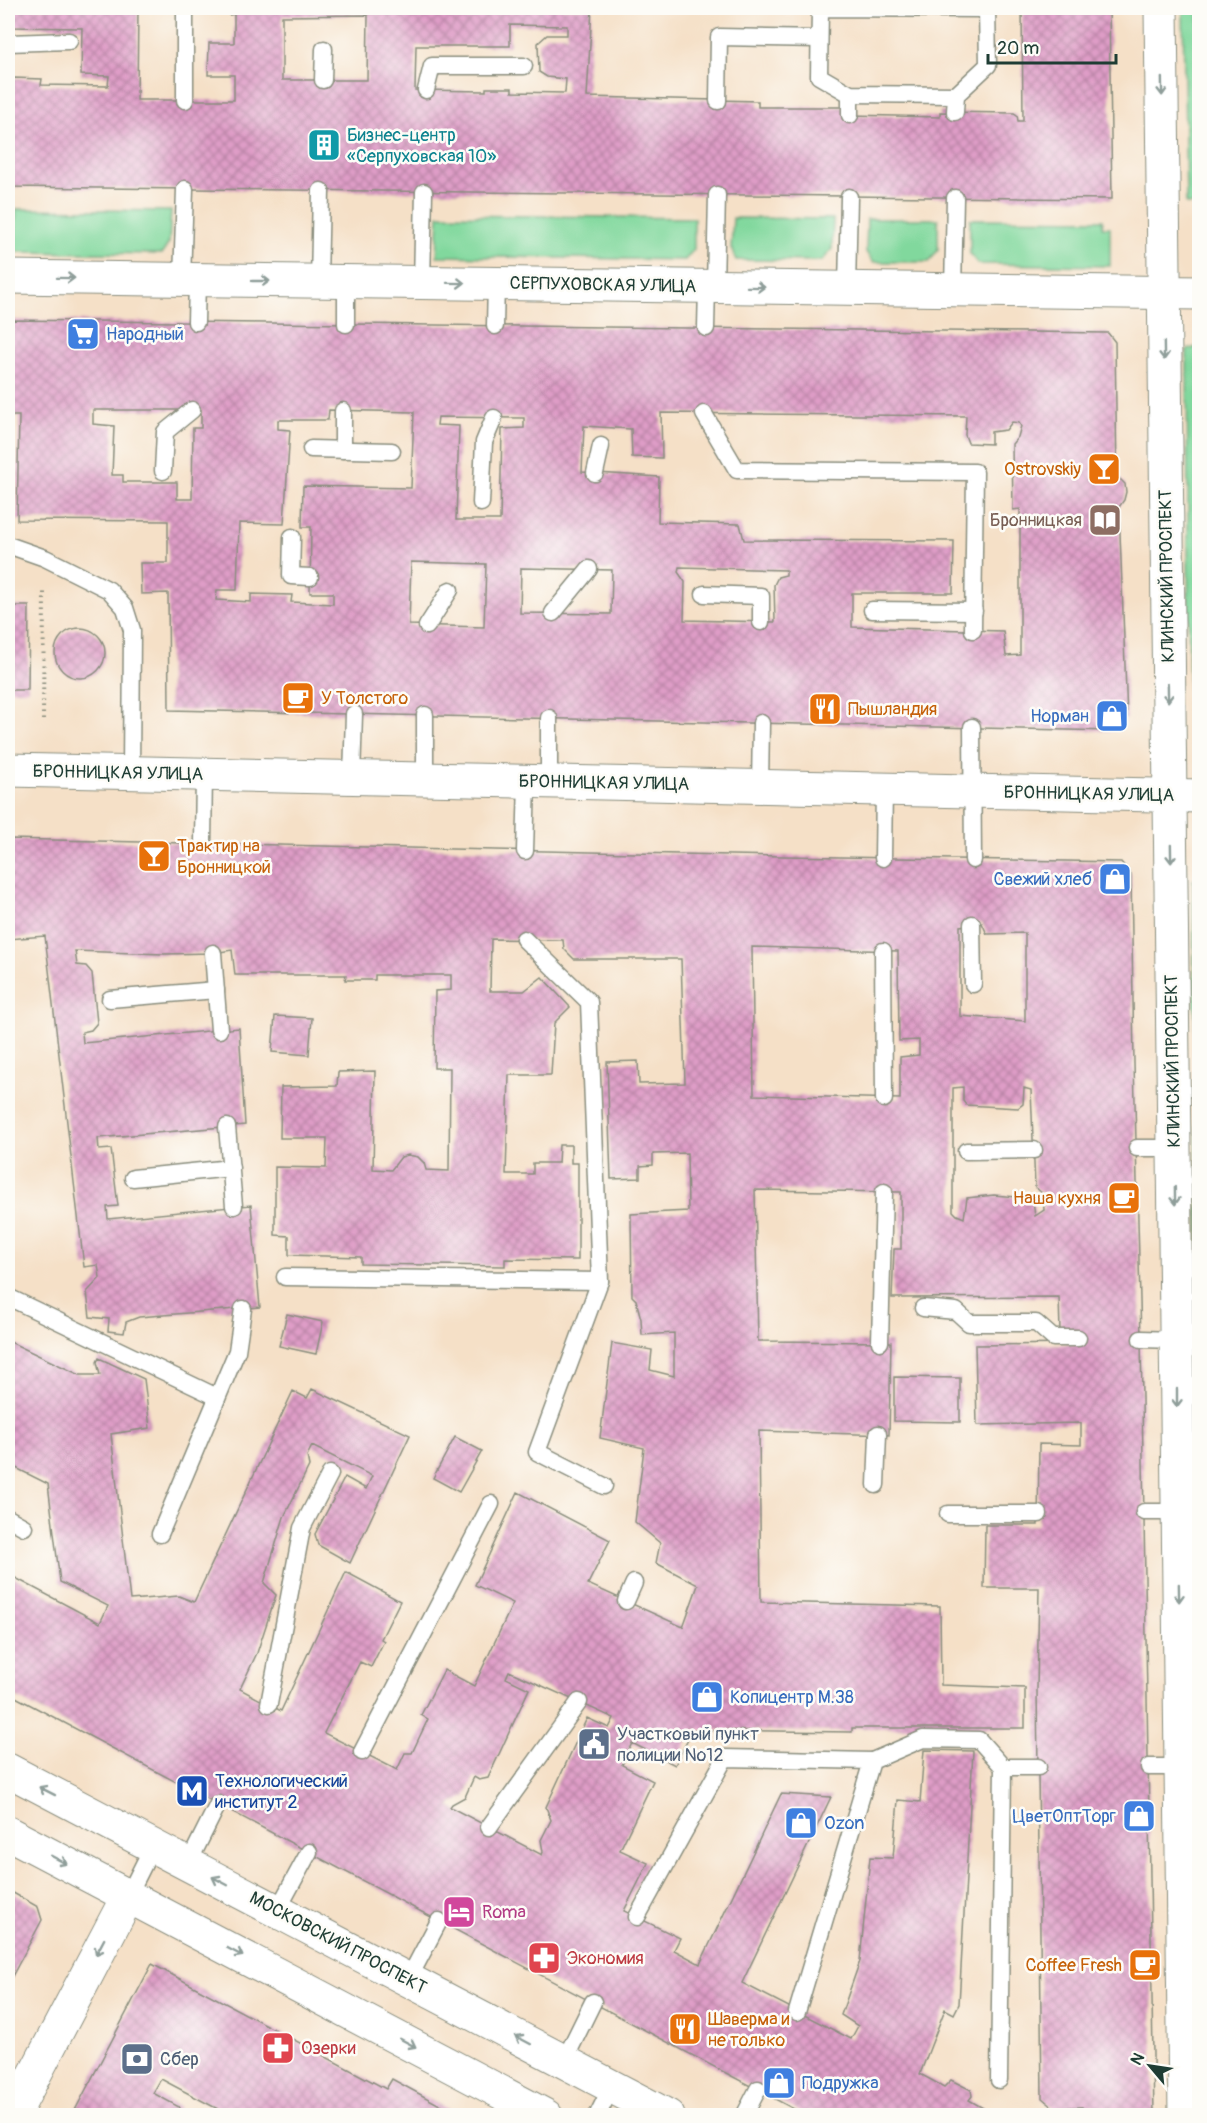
<svg xmlns="http://www.w3.org/2000/svg" width="1207" height="2123" font-family="Pangolin,sans-serif">
<style>
.grass{fill:#81d89d;stroke:#508a68;stroke-width:1.5}
.building{fill:url(#building-cross-hatch);fill-rule:evenodd}
.lines{fill:none;stroke-linecap:round;stroke-linejoin:round}
.lane-casing{stroke:#8a8e7e;stroke-width:19}
.street-casing{stroke:#8a8e7e;stroke-width:35}
.primary-casing{stroke:#8a8e7e;stroke-width:35}
.path{stroke:#8a8e7e;stroke-width:4;stroke-dasharray:1.5 4.5;stroke-linecap:butt}
.lane{stroke:#fff;stroke-width:16}
.street{stroke:#fff;stroke-width:33}
.primary{stroke:#fff;stroke-width:33}
.oneway{stroke:#8f9e9a}
.labels{text-anchor:middle;dominant-baseline:central;stroke-width:5;stroke-linejoin:round;paint-order:stroke}
.culture-label{font-size:18px;fill:#0d838f;stroke:#fdfcf7;text-anchor:start}
.street-label{font-size:18px;fill:#1f3d34;stroke:#fdfcf7}
.shop-label{font-size:18px;fill:#366cbe;stroke:#fdfcf7;text-anchor:start}
.food-label{font-size:18px;fill:#c56008;stroke:#fdfcf7;text-anchor:start}
.education-label{font-size:18px;fill:#785e54;stroke:#fdfcf7;text-anchor:end}
.service-label{font-size:18px;fill:#4e5e75;stroke:#fdfcf7;text-anchor:start}
.transit-label{font-size:18px;fill:#164399;stroke:#fdfcf7;text-anchor:start}
.hotel-label{font-size:18px;fill:#b23c85;stroke:#fdfcf7;text-anchor:start}
.health-label{font-size:18px;fill:#be3a42;stroke:#fdfcf7;text-anchor:start}
</style>
<defs>
<pattern id="building-cross-hatch" width="8" height="8" patternUnits="userSpaceOnUse" patternTransform="scale(1.5)"><rect width="8" height="8" fill="#df9dc7"/><path d="M0 0l8 8M0 8l8-8" fill="none" stroke="#b481a2"/></pattern>
</defs>
<rect width="100%" height="100%" fill="#fdfcf7"/>
<filter id="ink" filterUnits="userSpaceOnUse"><feTurbulence type="fractalNoise" baseFrequency=".0167" numOctaves="2"/><feDisplacementMap in="SourceGraphic" scale="12" xChannelSelector="R" yChannelSelector="G"/><feConvolveMatrix kernelMatrix="1 2 1 2 8 2 1 2 1" color-interpolation-filters="sRGB"/></filter>
<filter id="wash" filterUnits="userSpaceOnUse"><feTurbulence type="fractalNoise" baseFrequency=".008" numOctaves="4" result="noise"/><feDisplacementMap in="SourceGraphic" scale="24" xChannelSelector="R" yChannelSelector="G"/><feGaussianBlur stdDeviation="1.35" result="paint"/><feColorMatrix in="noise" values="0 0 0 0 0 0 0 0 0 0 0 0 0 0 0 0 0 1.4 0 .05"/><feComposite in="paint" operator="in"/></filter>
<g filter="url(#wash)">
<rect width="100%" height="100%" fill="#f5e0c7"/>
<g class="grass">
<polygon points="1183,8 1199,8 1199,204 1186,204"/>
<polygon points="16,209 171,211 169,243 162,254 15,252"/>
<polygon points="439,215 694,218 694,249 685,260 437,256"/>
<polygon points="733,218 833,219 832,249 822,261 736,260 731,248"/>
<polygon points="867,219 938,219 938,250 929,262 873,262 866,252"/>
<polygon points="970,219 1103,220 1102,227 1110,227 1110,266 978,264 970,254"/>
<polygon points="1199,346 1200,714 1189,714 1187,350"/>
<polygon points="1193,880 1200,881 1199,1255 1198,1254"/>
</g>
<g id="blocks">
<g class="building">
<path d="M8,8h130l-1,92h97v-25h-26l1,-32h25v-29l-5,1v-7h363l-5,89 171,4v6h87l5,8 90,2v-5l74,1 3,2 1,6h5l-1,-113h87l3,191 -1104,-12v-104h4l1,-5 29,1 -1,6 67,1 1,-10 -28,-1 1,-47 -74,-1zM368,15l-1,65h-85v-64zM510,25l57,1v9h-20l-9,8 1,29 8,5 19,2 -1,14 -53,-1v-4h-26v3l-71,-1 1,-44h94z"/>
<path d="M8,320l1100,13 7,9 2,134 8,8 1,8 -2,8 -5,7 8,211 -13,13 -945,-21 -1,-117 -27,1 -1,-31h28v-42l-151,-1 2,-104h-11zM93,410h108v18h-8l-1,71h-15v-17h-54v-7h-11l2,-49 -21,-2zM329,410l85,2 -3,76 -108,-2 -1,41h9l-1,66h23v11l-42,-2 1,-7 -41,-1v8l-35,-2 1,-10h20l2,-67 45,1 6,-94 -12,-1v-9h50zM661,413l305,3 -1,19 3,8 23,1v-12l15,-2 6,-8 7,1 2,3 -3,11 -6,7 1,66 7,-1v146l-14,1 -3,-25 -151,-4v-34h101l1,-52 -210,-1 -4,-16 -82,-2 1,-45 -77,-5 2,-46 47,3 1,28 30,1zM438,417l86,1v10l-22,1 -2,91h-44l3,-94 -22,-1zM411,562l75,2 -2,63 -75,-2zM679,567l107,3v5l-8,2 -4,8 1,37 -91,-2 1,-38 -7,-10zM521,568l91,2 -1,44 -91,-1z"/>
<polygon points="8,606 29,606 28,690 8,690"/>
<circle cx="80" cy="653" r="25"/>
<path d="M8,839l671,15 442,8 10,12 3,189 7,276 13,777h-65l-7,-9 -28,1 -12,-10 -5,-409 2,-101h-55l1,-63h53l1,-81 42,1v-22l-104,2 -2,-80 103,-1 -18,-12 -1,-35 -167,1 2,-49h7v-57l-146,-2 3,151 133,1 -2,93 -130,-4 2,171 179,4 1,79 84,3v40h-173v4l-159,-2 -18,35 -43,-22 -10,22 31,16 -33,69 28,13 -24,48 56,27 -6,12 26,14 81,-170 50,3 -89,186 109,56 7,-13 -17,-11 19,-54 10,-104 23,1 5,-58 22,2 4,-52 49,1 -14,253 -5,10 -9,-5 -25,65 24,13 7,-7 20,10 1,6 -3,4 28,16h-190l-799,-423v-119l92,49 8,-17 -48,-24 -12,-98 -40,-20v-123l72,34h20l-3,-13 2,-4 45,21 6,49 -39,6 19,166 49,-4 15,6 99,-211 14,7 5,-9 98,46 -60,128 -32,-18 -3,-11 30,-57 21,12 6,-13 -60,-30 -5,10 2,10 -25,51 -20,66 12,12 -19,58 -17,36 41,22 65,-139 54,29 -19,38 3,2 -13,26 -11,-5 -36,71 73,37 8,-17h7l7,-15 9,-19 -7,-4 23,-45 30,16 39,-83 -38,-18 43,-93 92,48 -22,44 95,43 15,-42 -42,-22 4,-20 -25,-21 9,-74 -44,-10 12,-95 40,7 -2,20 24,6v-43l-32,2 -1,-16 -5,-19 -4,-4 -1,-82 57,-3 -1,-58 -34,1v11l-13,1v12l-29,1 -4,-117 31,-1 1,23 46,-1 -4,-124h-107l-10,-10 -1,-9 -72,-1 -1,52h34l18,-14 28,30 -16,16 -3,52h-42l-3,99h27v-11h25l1,-18h12v18h7v97l-73,-1v7l-144,-2v-7l-72,-2v-19l-14,-1v-68l51,1 1,-30h-47l1,-51 56,-1 1,-14 37,-1 -2,98 18,1 10,-13 7,-2 10,2 6,6 2,7 23,1 1,-103h-16l1,-77 16,-1v-15h-76v5h-30l1,-5h-111l-3,-25 -19,3 -49,1 -89,-3 2,14 9,1 6,7 5,50 -6,7 -9,2 1,11 156,-15 6,97 -147,13 1,12 12,-1 7,57 -11,1 1,12 143,-14 9,102 -121,10 -13,5 -2,11 -16,-2 1,-12 -19,-2 -3,-25 13,-14 -2,-13 -14,2 -39,-331 -37,3zM982,923l5,11 38,-1v88l-65,-5v-90zM752,947l146,4 1,90 20,-1v15l-19,2v42l-146,-4zM963,1087v14l3,4 52,3 5,-4 1,-16 7,2 4,97 8,7 1,16 -9,6 -2,-15 -5,-3 -34,-3 -27,3 -3,20 -7,-3 -4,-4v-123zM509,1671l105,47 -5,10 -22,-10 -41,89 5,13 -10,20 2,12 -1,3 -92,-48 2,-3 13,-7 9,-20 5,3 9,-2 41,-89 -23,-11z"/>
<polygon points="275,1016 312,1018 309,1055 272,1052"/>
<polygon points="287,1314 323,1322 316,1354 279,1346"/>
<polygon points="894,1377 960,1378 960,1422 894,1421"/>
<polygon points="455,1437 482,1451 459,1492 433,1478"/>
<polygon points="8,1890 38,1907 42,1920 8,1984"/>
<polygon points="152,1964 386,2089 392,2079 460,2116 231,2116 161,2079 153,2093 179,2107 175,2116 72,2116"/>
</g>
</g>
</g>
<g filter="url(#ink)">
<use href="#blocks" fill-opacity="0" stroke="#8a8e7e" stroke-width="1.5"/>
<g class="lines">
<g class="lane-casing">
<g id="lane">
<polyline points="185,8 185,100"/>
<polyline points="8,43 69,41"/>
<polyline points="323,80 324,49"/>
<polyline points="426,90 432,66 524,66"/>
<polyline points="956,95 850,94 819,76 820,8 987,9"/>
<polyline points="718,101 719,37 819,39"/>
<polyline points="955,112 956,95 988,65 987,8"/>
<polyline points="850,115 850,94"/>
<polyline points="182,280 185,189"/>
<polyline points="319,281 321,191"/>
<polyline points="422,283 424,192"/>
<polyline points="715,286 717,195"/>
<polyline points="847,288 849,197"/>
<polyline points="953,289 955,198"/>
<polyline points="196,322 197,281"/>
<polyline points="346,324 346,282"/>
<polyline points="495,326 496,284"/>
<polyline points="706,328 707,286"/>
<polyline points="704,414 737,470 975,472 973,630"/>
<polyline points="311,449 392,451"/>
<polyline points="343,450 343,411"/>
<polyline points="163,471 165,432 192,410"/>
<polyline points="595,473 601,446"/>
<polyline points="481,503 484,442 494,418"/>
<polyline points="292,537 291,576 310,577"/>
<polyline points="8,545 45,558 109,590 125,608 132,630 131,773"/>
<polyline points="704,594 761,596 761,622"/>
<polyline points="872,610 974,611"/>
<polyline points="553,613 589,569"/>
<polyline points="427,626 450,590"/>
<polyline points="972,727 973,860"/>
<polyline points="352,778 354,714"/>
<polyline points="425,779 425,715"/>
<polyline points="549,782 549,718"/>
<polyline points="760,787 761,723"/>
<polyline points="203,843 204,774"/>
<polyline points="525,851 527,781"/>
<polyline points="883,858 884,789"/>
<polyline points="972,924 973,984"/>
<polyline points="524,939 589,1002 600,1281 537,1452 604,1486"/>
<polyline points="883,951 884,1099"/>
<polyline points="213,953 219,1030"/>
<polyline points="110,999 216,990"/>
<polyline points="227,1127 234,1206"/>
<polyline points="1137,1148 1174,1148"/>
<polyline points="966,1151 1034,1150"/>
<polyline points="133,1178 231,1168"/>
<polyline points="285,1277 600,1281"/>
<polyline points="8,1297 217,1397"/>
<polyline points="923,1308 956,1311 969,1323 1036,1323 1053,1338 1078,1338"/>
<polyline points="1141,1339 1176,1340"/>
<polyline points="880,1342 884,1192"/>
<polyline points="876,1485 878,1434"/>
<polyline points="1144,1512 1178,1512"/>
<polyline points="948,1514 1039,1514"/>
<polyline points="8,1518 24,1527"/>
<polyline points="160,1534 237,1351 243,1309"/>
<polyline points="626,1601 634,1583"/>
<polyline points="269,1704 302,1528 330,1474"/>
<polyline points="362,1752 491,1504"/>
<polyline points="1149,1767 1181,1767"/>
<polyline points="489,1827 579,1702"/>
<polyline points="188,1864 218,1804"/>
<polyline points="128,1896 153,1846"/>
<polyline points="277,1911 309,1852"/>
<polyline points="637,1917 725,1758 872,1761"/>
<polyline points="408,1980 439,1921"/>
<polyline points="797,2012 872,1761 923,1739 979,1740 1003,1767"/>
<polyline points="564,2061 593,2002"/>
<polyline points="999,2080 1003,1767 1038,1767"/>
<polyline points="597,2116 612,2086"/>
<polyline points="744,2116 758,2089"/>
</g>
</g>
<g class="street-casing">
<g id="street">
<polyline points="1161,8 1185,2116"/>
<polyline points="8,277 1200,293"/>
<polyline points="8,770 1200,796"/>
<polyline points="13,2116 128,1896"/>
</g>
</g>
<g class="primary-casing">
<g id="primary">
<polyline points="8,1770 668,2116"/>
<polyline points="8,1833 546,2116"/>
</g>
</g>
<polyline class="path" points="43,720 44,592"/>
<use href="#lane" class="lane"/>
<use href="#street" class="street"/>
<use href="#primary" class="primary"/>
</g>
<defs><path id="oneway-shaft" d="M-6 0H5M1.5-3L5.5 0L1.5 3" fill="none" stroke-width="1.6" stroke-linecap="round" stroke-linejoin="round" transform="scale(1.5)"/></defs>
<g class="oneway">
<use href="#oneway-shaft" transform="translate(1162 87) rotate(89)"/>
<use href="#oneway-shaft" transform="translate(66 278) rotate(1)"/>
<use href="#oneway-shaft" transform="translate(261 281)"/>
<use href="#oneway-shaft" transform="translate(456 283) rotate(1)"/>
<use href="#oneway-shaft" transform="translate(756 287) rotate(1)"/>
<use href="#oneway-shaft" transform="translate(1164 351) rotate(89)"/>
<use href="#oneway-shaft" transform="translate(1168 693) rotate(89)"/>
<use href="#oneway-shaft" transform="translate(1171 854) rotate(89)"/>
<use href="#oneway-shaft" transform="translate(1175 1196) rotate(89)"/>
<use href="#oneway-shaft" transform="translate(1177 1398) rotate(90)"/>
<use href="#oneway-shaft" transform="translate(1179 1593) rotate(89)"/>
<use href="#oneway-shaft" transform="translate(47 1791) rotate(-153)"/>
<use href="#oneway-shaft" transform="translate(59 1860) rotate(28)"/>
<use href="#oneway-shaft" transform="translate(220 1881) rotate(-152)"/>
<use href="#oneway-shaft" transform="translate(100 1947) rotate(118)"/>
<use href="#oneway-shaft" transform="translate(235 1952) rotate(28)"/>
<use href="#oneway-shaft" transform="translate(523 2040) rotate(-152)"/>
<use href="#oneway-shaft" transform="translate(408 2043) rotate(28)"/>
</g>
</g>
<defs>
<g id="building-square" transform="scale(1.725)"><rect x="-9" y="-9" width="18" height="18" rx="4" fill="#0f9aa8" stroke="#fdfcf7"/><path d="M-4-6H4V6H1V3H-1V6H-4ZM-2.5-4.3h1.7v1.8h-1.7ZM.8-4.3h1.7v1.8H.8ZM-2.5-1h1.7V.8h-1.7ZM.8-1h1.7V.8H.8Z" fill="#fff"/></g>
<g id="supermarket-square" transform="scale(1.725)"><rect x="-9" y="-9" width="18" height="18" rx="4" fill="#3f7fe0" stroke="#fdfcf7"/><path d="M-6-5.5h2.5l.6 2H6L4.5 2H-2.5L-4.4-4H-6ZM-1.5 3.2a1.3 1.3 0 1 0 .1 0ZM3 3.2a1.3 1.3 0 1 0 .1 0Z" fill="#fff"/></g>
<g id="bar-square" transform="scale(1.725)"><rect x="-9" y="-9" width="18" height="18" rx="4" fill="#e8710a" stroke="#fdfcf7"/><path d="M-6-5H6L.8 .8V4.5H3.5V6h-7V4.5H-.8V.8Z" fill="#fff"/></g>
<g id="library-square" transform="scale(1.725)"><rect x="-9" y="-9" width="18" height="18" rx="4" fill="#8d6e63" stroke="#fdfcf7"/><path d="M-6-4Q-3-5.5-.7-3.5V5Q-3 3-6 4ZM6-4Q3-5.5 .7-3.5V5Q3 3 6 4Z" fill="#fff"/></g>
<g id="cafe-square" transform="scale(1.725)"><rect x="-9" y="-9" width="18" height="18" rx="4" fill="#e8710a" stroke="#fdfcf7"/><path d="M-5.5-4.5H6V0H3Q3 3.5 0 3.5H-2.5Q-5.5 3.5-5.5 0ZM3-3.2v2h1.7v-2ZM-6 4.5H4V6H-6Z" fill="#fff"/></g>
<g id="restaurant-square" transform="scale(1.725)"><rect x="-9" y="-9" width="18" height="18" rx="4" fill="#e8710a" stroke="#fdfcf7"/><path d="M-5-6h1v4h1v-4h1v4h1v-4h1v5L-1.5 .5V6h-2V.5L-5-1ZM5-6V6H3V1.5H1.5Q1.5-4 5-6Z" fill="#fff"/></g>
<g id="shop-square" transform="scale(1.725)"><rect x="-9" y="-9" width="18" height="18" rx="4" fill="#3f7fe0" stroke="#fdfcf7"/><path d="M-5-2.5h2.3a2.7 3.5 0 0 1 5.4 0H5L5.5 6h-11ZM-1.5-2.5h3a1.5 2.3 0 0 0-3 0Z" fill="#fff"/></g>
<g id="civic-square" transform="scale(1.725)"><rect x="-9" y="-9" width="18" height="18" rx="4" fill="#5c6f8a" stroke="#fdfcf7"/><path d="M-.6-6.5H3V-4.5H.6V-3L4-1V1h2V6H-6V1h2V-1L-.6-3ZM-1.2 2.5V6h2.4V2.5Z" fill="#fff"/></g>
<g id="metro-square" transform="scale(1.725)"><rect x="-9" y="-9" width="18" height="18" rx="4" fill="#1a4fb4" stroke="#fdfcf7"/><path d="M-5.5 5V-5H-3L0 0L3-5H5.5V5H3V-.5L0 4L-3-.5V5Z" fill="#fff"/></g>
<g id="hotel-square" transform="scale(1.725)"><rect x="-9" y="-9" width="18" height="18" rx="4" fill="#d1479c" stroke="#fdfcf7"/><path d="M-6-4.5h1.5V1H6V5H4.5V3h-9V5H-6ZM-4 0a1.8 1.8 0 1 1 3.6 0ZM.5 0V-2.5h3Q6-2.5 6 0Z" fill="#fff"/></g>
<g id="pharmacy-square" transform="scale(1.725)"><rect x="-9" y="-9" width="18" height="18" rx="4" fill="#e0444e" stroke="#fdfcf7"/><path d="M-2-6h4v4h4v4h-4v4h-4v-4h-4v-4h4Z" fill="#fff"/></g>
<g id="bank-square" transform="scale(1.725)"><rect x="-9" y="-9" width="18" height="18" rx="4" fill="#5c6f8a" stroke="#fdfcf7"/><path d="M-6-4H6V4H-6ZM0-2.3a2.3 2.3 0 1 0 0 4.6a2.3 2.3 0 1 0 0-4.6Z" fill="#fff"/></g>
</defs>
<g fill-rule="evenodd">
<use href="#building-square" x="324" y="145"/>
<use href="#supermarket-square" x="83" y="334"/>
<use href="#bar-square" x="1104" y="469"/>
<use href="#library-square" x="1105" y="520"/>
<use href="#cafe-square" x="298" y="698"/>
<use href="#restaurant-square" x="825" y="709"/>
<use href="#shop-square" x="1112" y="716"/>
<use href="#bar-square" x="154" y="856"/>
<use href="#shop-square" x="1115" y="879"/>
<use href="#cafe-square" x="1124" y="1198"/>
<use href="#shop-square" x="707" y="1697"/>
<use href="#civic-square" x="594" y="1744"/>
<use href="#metro-square" x="192" y="1791"/>
<use href="#shop-square" x="1139" y="1816"/>
<use href="#shop-square" x="801" y="1823"/>
<use href="#hotel-square" x="459" y="1912"/>
<use href="#pharmacy-square" x="544" y="1958"/>
<use href="#cafe-square" x="1145" y="1965"/>
<use href="#restaurant-square" x="685" y="2029"/>
<use href="#pharmacy-square" x="278" y="2048"/>
<use href="#bank-square" x="137" y="2059"/>
<use href="#shop-square" x="779" y="2083"/>
</g>
<g class="labels">
<g class="culture-label">
<text x="347" y="135">Бизнес-центр<tspan x="347" dy="21">«Серпуховская 10»</tspan></text>
</g>
<g class="street-label">
<text transform="translate(603 285) rotate(1)">СЕРПУХОВСКАЯ УЛИЦА</text>
<text transform="translate(1167 576) rotate(-91)">КЛИНСКИЙ ПРОСПЕКТ</text>
<text transform="translate(118 773) rotate(1)">БРОННИЦКАЯ УЛИЦА</text>
<text transform="translate(604 783) rotate(1)">БРОННИЦКАЯ УЛИЦА</text>
<text transform="translate(1089 794) rotate(1)">БРОННИЦКАЯ УЛИЦА</text>
<text transform="translate(1173 1061) rotate(-91)">КЛИНСКИЙ ПРОСПЕКТ</text>
<text transform="translate(338 1943) rotate(28)">МОСКОВСКИЙ ПРОСПЕКТ</text>
</g>
<g class="shop-label">
<text x="106" y="334">Народный</text>
<text x="1089" y="716" text-anchor="end">Норман</text>
<text x="1092" y="879" text-anchor="end">Свежий хлеб</text>
<text x="730" y="1697">Копицентр М.38</text>
<text x="1116" y="1816" text-anchor="end">ЦветОптТорг</text>
<text x="824" y="1823">Ozon</text>
<text x="802" y="2083">Подружка</text>
</g>
<g class="food-label">
<text x="1081" y="469" text-anchor="end">Ostrovskiy</text>
<text x="321" y="698">У Толстого</text>
<text x="848" y="709">Пышландия</text>
<text x="177" y="846">Трактир на<tspan x="177" dy="21">Бронницкой</tspan></text>
<text x="1101" y="1198" text-anchor="end">Наша кухня</text>
<text x="1122" y="1965" text-anchor="end">Coffee Fresh</text>
<text x="708" y="2019">Шаверма и<tspan x="708" dy="21">не только</tspan></text>
</g>
<g class="education-label">
<text x="1082" y="520">Бронницкая</text>
</g>
<g class="service-label">
<text x="617" y="1734">Участковый пункт<tspan x="617" dy="21">полиции №12</tspan></text>
<text x="160" y="2059">Сбер</text>
</g>
<g class="transit-label">
<text x="215" y="1781">Технологический<tspan x="215" dy="21">институт 2</tspan></text>
</g>
<g class="hotel-label">
<text x="482" y="1912">Roma</text>
</g>
<g class="health-label">
<text x="567" y="1958">Экономия</text>
<text x="301" y="2048">Озерки</text>
</g>
</g>
<rect width="1207" height="2123" fill="none" stroke="#fdfcf7" stroke-width="30"/>
<g transform="translate(1150 2066) rotate(299)" stroke="#fdfcf7" stroke-width="4.5" paint-order="stroke">
<path d="M0-4.5L10 22L0 15L-10 22Z" fill="#1f3d34"/>
<text y="-9" font-size="16" font-weight="bold" text-anchor="middle" fill="#1f3d34">N</text>
</g>
<path d="M988 54v9h128v-9" fill="none" stroke="#1f3d34" stroke-width="3"/>
<text x="997" y="54" font-size="18" fill="#1f3d34" stroke="#fdfcf7" stroke-width="4.5" paint-order="stroke">20 m</text>
</svg>
